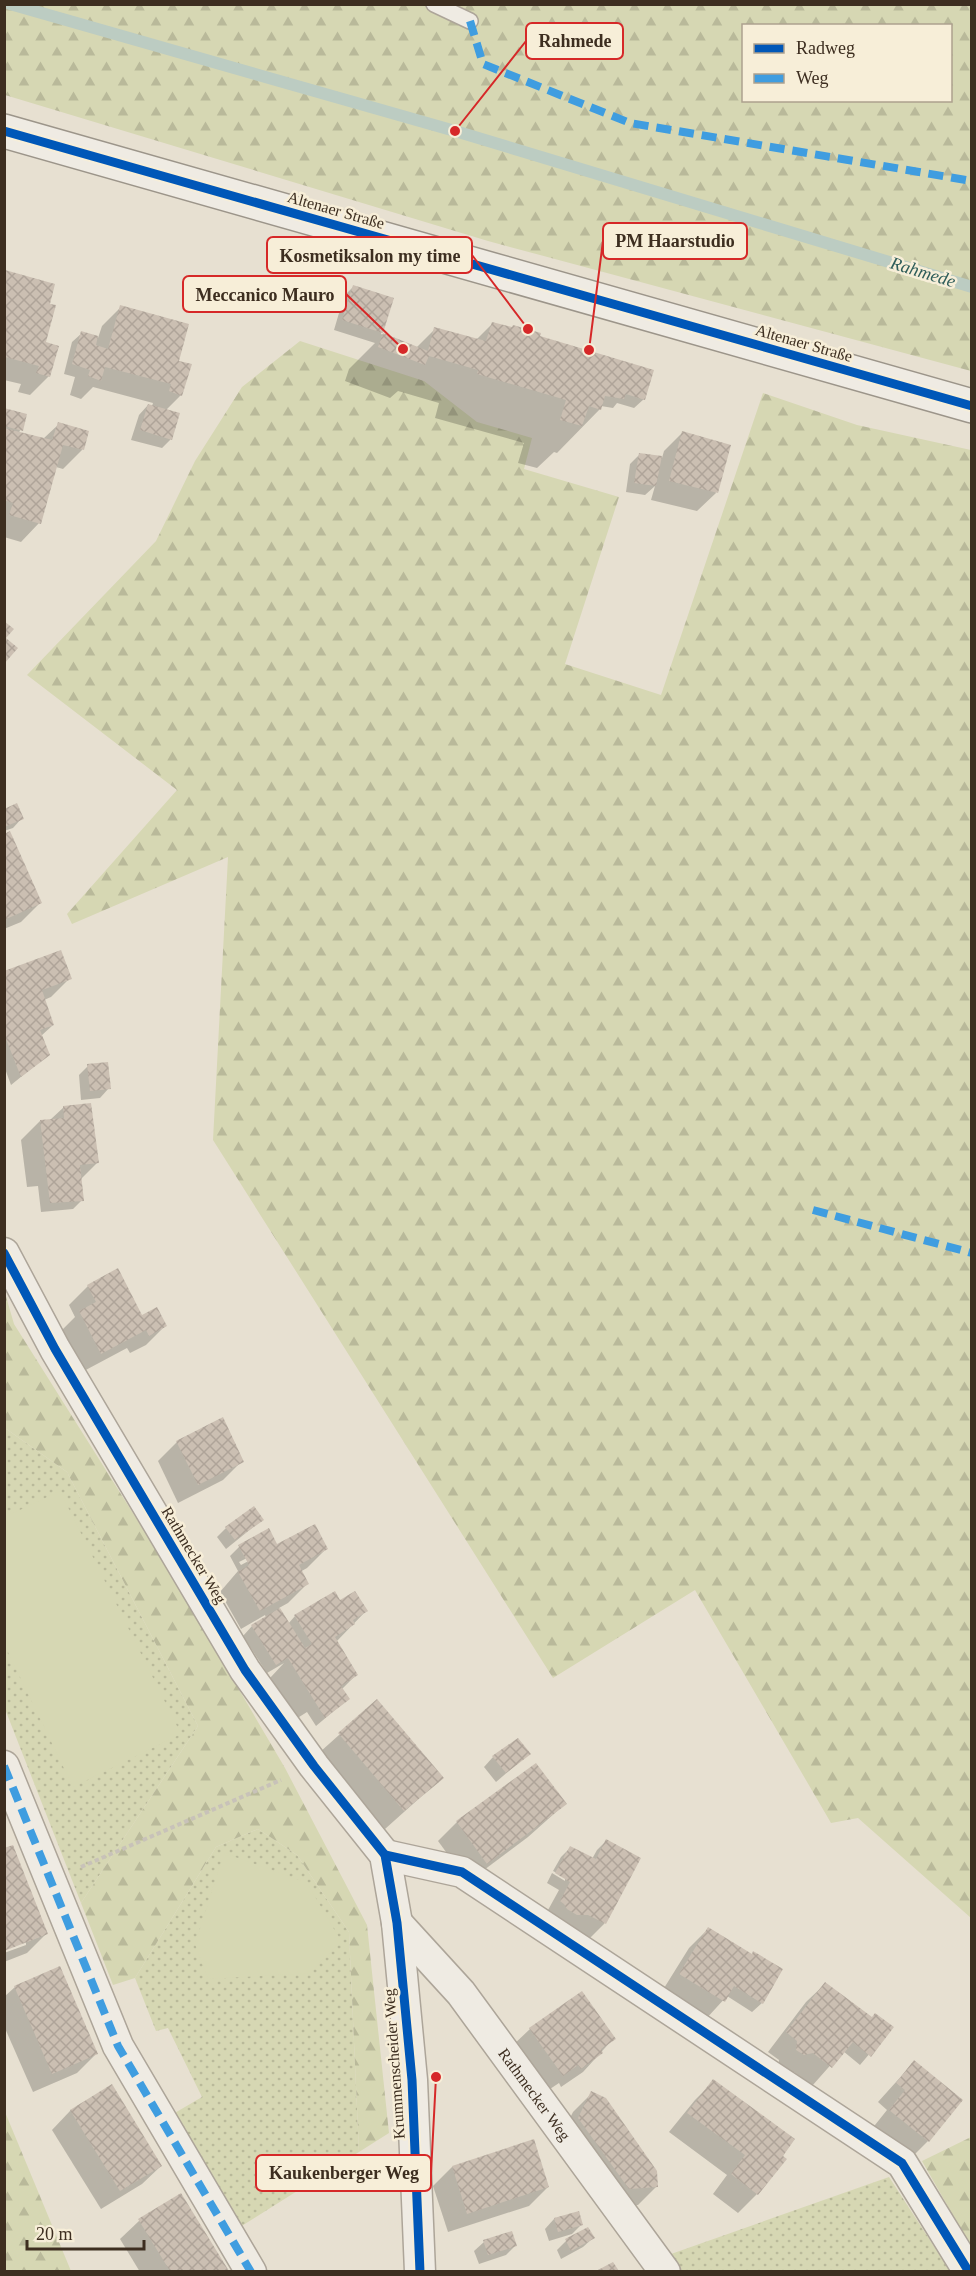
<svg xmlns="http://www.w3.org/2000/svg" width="976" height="2276" font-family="'Times New Roman',serif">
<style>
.grass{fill:url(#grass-dots)}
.forest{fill:url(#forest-firs);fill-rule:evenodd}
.park{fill:#d6d7b3}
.shadow{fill:#0003;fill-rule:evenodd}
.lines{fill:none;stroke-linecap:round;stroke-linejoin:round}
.stream{stroke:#bcccc2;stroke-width:12}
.building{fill:url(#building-cross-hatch)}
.lane-casing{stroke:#ada599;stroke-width:18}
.street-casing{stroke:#ada599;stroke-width:33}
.secondary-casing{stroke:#9c958a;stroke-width:36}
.path{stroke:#c8c2b9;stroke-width:4;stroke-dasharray:4.5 3;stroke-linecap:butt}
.lane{stroke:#efebe3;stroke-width:15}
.street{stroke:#efebe3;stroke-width:30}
.secondary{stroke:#efebe3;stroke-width:33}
.quiet{stroke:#3f9de0;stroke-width:8;stroke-dasharray:15 8;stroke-linecap:butt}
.cycleway-casing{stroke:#f7eed8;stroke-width:13}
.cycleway{stroke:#0057b8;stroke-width:9}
.labels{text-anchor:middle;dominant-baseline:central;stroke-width:5;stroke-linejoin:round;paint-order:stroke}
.street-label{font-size:16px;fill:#3d2e20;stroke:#f7eed8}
.water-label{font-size:18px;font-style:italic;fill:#2f5d5a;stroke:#f7eed8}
.leader{fill:none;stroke:#d62828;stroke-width:2}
.callout-dot{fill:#d62828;stroke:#f7eed8;stroke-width:2}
.callout{fill:#f7eed8;stroke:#d62828;stroke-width:2}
.callout-label{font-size:18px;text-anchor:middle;font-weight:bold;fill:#3d2e20}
</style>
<defs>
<pattern id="grass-dots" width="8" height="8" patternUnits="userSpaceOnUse" patternTransform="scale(1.5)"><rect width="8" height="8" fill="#d6d7b3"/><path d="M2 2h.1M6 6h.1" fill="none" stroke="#b9b99a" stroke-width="1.8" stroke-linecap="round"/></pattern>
<pattern id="forest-firs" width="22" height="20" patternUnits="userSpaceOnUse" patternTransform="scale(1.5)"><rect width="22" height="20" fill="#d6d7b3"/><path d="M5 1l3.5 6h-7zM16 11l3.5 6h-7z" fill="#b9b99a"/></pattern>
<pattern id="building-cross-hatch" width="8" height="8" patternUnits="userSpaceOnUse" patternTransform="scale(1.5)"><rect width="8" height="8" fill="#cbbfb2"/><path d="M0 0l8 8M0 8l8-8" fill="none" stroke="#afa499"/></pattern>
</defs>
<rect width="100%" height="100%" fill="#e7e0d1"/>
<g class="grass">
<polygon points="5,1428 67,1472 198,1726 81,1903 5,1709"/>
<polygon points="258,1829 297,1855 349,1932 359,2152 240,2227 173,2114 202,2097 168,2028 156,2031 135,1978 216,1847"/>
<polygon points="889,2177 950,2271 681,2271 671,2254"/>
</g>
<g class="forest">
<path d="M4,5h967v366l-483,-130 -483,-146zM744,26h206v74h-206z"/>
<polygon points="300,341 424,381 477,422 532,438 524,469 619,497 565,664 661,695 763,393 857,425 971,450 971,1918 858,1818 831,1823 695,1590 553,1678 213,1140 228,857 72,924 67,914 177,790 27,675 156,541 195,461 242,387"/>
<polygon points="5,1293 14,1324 170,1572 285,1768 367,1925 389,2133 359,2152 349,1932 297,1855 258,1829 216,1847 135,1978 113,1985 81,1903 198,1726 67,1472 5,1428"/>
<polygon points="4,2112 5,2112 71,2271 5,2271"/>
<polygon points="971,2137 971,2247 922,2161"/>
</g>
<g class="park">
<polygon points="60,1491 181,1734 73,1787 5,1646 5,1517"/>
<polygon points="224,1853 307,1883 341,1941 310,1973 208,1979 195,1944"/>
</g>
<g class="shadow">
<polygon points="4,271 53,285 48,305 44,343 49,376 30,395 18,392 21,384 4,380"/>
<polygon points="353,287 392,299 381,334 416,348 435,329 476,340 492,324 538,337 644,399 634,408 617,403 613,408 601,406 600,409 557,453 554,452 537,468 518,463 524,443 435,418 439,403 398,391 390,398 345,381 349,369 375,343 334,330 344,296"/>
<polygon points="121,307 177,363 181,395 166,410 171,439 162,448 131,440 139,415 148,405 152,406 153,403 93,387 81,399 70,395 75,377 64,374 72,342 82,333 98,338 102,326"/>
<polygon points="4,409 25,415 19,433 43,439 59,424 87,432 82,450 63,469 56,467 39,523 21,542 4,537"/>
<polygon points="683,432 716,493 697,511 651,500 655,486 645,495 626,492 630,464 640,454 662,458 664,451"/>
<polygon points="4,810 22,818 13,828 4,831"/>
<polygon points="4,835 40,903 21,922 4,929"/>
<polygon points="4,973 70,978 51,997 44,1000 53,1025 41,1036 48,1055 11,1085 4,1066"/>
<polygon points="88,1066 109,1088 100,1098 81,1100 79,1075"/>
<polygon points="64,1107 97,1163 80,1180 82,1200 73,1209 41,1212 38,1186 27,1187 21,1140 40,1121 50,1120"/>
<polygon points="88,1286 141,1317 165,1326 146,1345 130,1353 127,1348 82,1372 61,1331 75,1317 69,1305"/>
<polygon points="177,1442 242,1461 223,1480 178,1503 158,1461"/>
<polygon points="262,1520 226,1549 217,1537 226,1528"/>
<path d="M277,1546l49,3 -19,19 -7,4 7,12 -19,19 -9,5 9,16 7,-8 45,-14 26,9 -30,31 20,33 -14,14 6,10 -32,27 -9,-14 -11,7 -26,-41 14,-15 -17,10 -24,-37 9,-10 14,-8 -1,-3 -24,14 -21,-37 18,-21 -8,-15 9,-9zM267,1548v3l-26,14 -2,-3z"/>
<polygon points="377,1701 442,1778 385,1829 320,1752"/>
<polygon points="529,1754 496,1782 484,1767 493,1757"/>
<polygon points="565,1804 528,1837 468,1882 438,1841 457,1822"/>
<polygon points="606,1841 629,1878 604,1924 586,1942 542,1921 559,1890 547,1883 552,1873 565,1881 565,1877 553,1871 561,1857 570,1848 592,1859 597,1850"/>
<polygon points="708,1929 762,2003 752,2012 727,1996 705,2020 661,1993 689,1948"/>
<polygon points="46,1934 27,1953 4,1962 4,1953 26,1945 26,1942"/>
<polygon points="825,1984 871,2019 892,2027 860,2065 843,2051 812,2086 794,2072 785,2074 778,2069 779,2060 768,2052 806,2002"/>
<polygon points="15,1987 96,2054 77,2073 33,2092 4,2026 4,1997"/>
<polygon points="530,2029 614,2038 583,2072 561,2087 559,2083 544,2093 511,2047"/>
<polygon points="914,2062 928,2141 909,2160 871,2130 887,2110 878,2102"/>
<polygon points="714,2081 793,2140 757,2194 738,2213 713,2194 727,2175 669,2132 695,2100"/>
<polygon points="112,2086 161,2166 142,2184 101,2209 52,2130 70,2111"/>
<polygon points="592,2093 657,2186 638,2205 610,2208 560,2138 573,2112"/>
<polygon points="452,2167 548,2187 529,2206 448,2232 433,2186"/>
<polygon points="180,2196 227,2272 140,2272 120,2239 139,2221"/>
<polygon points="578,2212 582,2224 572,2234 549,2241 545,2229 554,2219"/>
<polygon points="593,2238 583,2247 561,2259 557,2250 566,2241"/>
<polygon points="484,2242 515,2246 506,2255 479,2264 474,2251"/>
</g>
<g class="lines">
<polyline class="stream" points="10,4 455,131 972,287"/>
</g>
<g class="building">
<polygon points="5,270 55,284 50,304 56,305 46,342 59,346 50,377 36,373 39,366 5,357"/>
<polygon points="353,285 394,298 383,333 342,320"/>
<polygon points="120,305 189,324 179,361 192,364 182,396 169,391 171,384 105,367 101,381 88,376 90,370 72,364 81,331 98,336 96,345 108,349"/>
<polygon points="492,322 512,327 513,325 541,333 540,336 654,370 645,400 626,394 624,399 605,396 601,410 589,406 582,426 560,420 566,400 477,374 478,370 429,356 425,365 378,347 383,333 428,351 434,327 486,341"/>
<polygon points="148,404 180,413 172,440 140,430"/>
<polygon points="4,408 27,414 23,431 4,426"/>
<polygon points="58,422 89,431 84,450 63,445 41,524 9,515 13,503 4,500 4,428 52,440"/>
<polygon points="682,431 731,445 718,493 669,481"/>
<polygon points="639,453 662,456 656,486 634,483"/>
<polygon points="4,621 14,629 6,638 18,648 4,664"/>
<polygon points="17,803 24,819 4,827 4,809"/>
<polygon points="10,831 42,903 4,920 4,834"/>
<polygon points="61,950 72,979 42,990 54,1025 40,1030 50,1055 21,1077 4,1034 4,971"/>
<polygon points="108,1062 111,1089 90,1091 87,1064"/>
<polygon points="91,1103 99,1163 80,1165 84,1201 50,1203 40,1120 64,1118 63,1106"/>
<polygon points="118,1268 142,1315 157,1307 167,1326 149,1336 146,1330 101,1354 79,1311 96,1302 87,1285"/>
<polygon points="223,1417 244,1462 198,1485 176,1441"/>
<polygon points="254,1506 264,1520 235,1540 225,1527"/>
<polygon points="315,1524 328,1549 299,1565 309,1584 260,1611 238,1572 249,1565 238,1545 269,1528 277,1544"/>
<polygon points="335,1591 340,1600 355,1591 368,1611 353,1620 355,1624 335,1637 358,1675 341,1686 350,1699 325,1718 288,1658 276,1665 251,1625 280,1608 305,1648 312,1644 294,1615"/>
<polygon points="377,1699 444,1778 404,1811 338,1733"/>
<polygon points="518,1738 531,1754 506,1773 492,1756"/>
<polygon points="536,1763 567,1804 487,1864 456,1821"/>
<polygon points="606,1839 641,1858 606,1924 588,1915 577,1915 567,1909 564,1904 560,1901 570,1882 555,1873 570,1846 596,1859"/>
<polygon points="13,1845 48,1934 4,1951 4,1848"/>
<polygon points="708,1927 752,1954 753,1951 783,1969 763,2004 734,1986 725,2002 679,1974"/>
<polygon points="60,1966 98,2054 52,2074 14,1986"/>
<polygon points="825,1982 872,2017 875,2013 894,2027 871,2057 853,2042 832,2068 813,2053 804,2055 796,2050 797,2041 786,2032"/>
<polygon points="582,1991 616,2039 601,2049 603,2053 581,2069 578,2065 563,2076 529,2028"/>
<polygon points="914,2060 963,2100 929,2142 889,2110 905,2090 896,2083"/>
<polygon points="713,2079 795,2139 783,2156 787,2159 758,2195 731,2174 745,2155 687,2113"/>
<polygon points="112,2084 162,2166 120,2191 70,2110"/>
<polygon points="591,2091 606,2098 657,2171 658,2187 629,2189 578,2118"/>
<polygon points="534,2139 549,2187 467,2214 452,2166"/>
<polygon points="181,2193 229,2271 170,2271 138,2219"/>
<polygon points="579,2211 583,2225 558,2232 554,2218"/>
<polygon points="588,2227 595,2238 571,2251 565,2239"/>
<polygon points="512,2231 517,2246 488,2255 483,2240"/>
<polygon points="613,2262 619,2271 596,2271"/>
</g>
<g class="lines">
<g class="lane-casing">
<polyline id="lane" points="434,4 470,21"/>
</g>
<g class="street-casing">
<g id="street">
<polyline points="4,1253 55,1349 245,1670 314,1766 385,1855 397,1923 412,2080 420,2272"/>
<polyline points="4,1766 118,2046 251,2272"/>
<polyline points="385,1855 462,1872 902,2163 969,2272"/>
<path id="s1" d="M397,1923l64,70 204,279"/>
</g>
</g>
<g class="secondary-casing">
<polyline id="secondary" points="4,131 972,406"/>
</g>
<polyline class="path" points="81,1867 281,1780"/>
<use href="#lane" class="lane"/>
<use href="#street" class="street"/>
<use href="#secondary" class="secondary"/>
<g class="quiet">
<polyline points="470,21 483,64 630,123 972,181"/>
<polyline points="813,1210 972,1253"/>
<polyline points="4,1766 118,2046 251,2272"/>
</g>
<g class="cycleway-casing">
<g id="cycleway">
<polyline points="4,131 972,406"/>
<polyline points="4,1253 55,1349 245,1670 314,1766 385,1855 397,1923 412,2080 420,2272"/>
<polyline points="385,1855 462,1872 902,2163 969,2272"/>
</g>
</g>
<use href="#cycleway" class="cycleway"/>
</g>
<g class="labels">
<g class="street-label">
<text transform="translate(336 210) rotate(16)">Altenaer Straße</text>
<text transform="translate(804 343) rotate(16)">Altenaer Straße</text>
<text transform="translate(194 1555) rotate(59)">Rathmecker Weg</text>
<text transform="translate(394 2064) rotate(-94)">Krummenscheider Weg</text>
<text stroke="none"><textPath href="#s1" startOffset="220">Rathmecker Weg</textPath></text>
</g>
<g class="water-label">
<text transform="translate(923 272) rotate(17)">Rahmede</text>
</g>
</g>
<path class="leader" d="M455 131L526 41M589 350L603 241M528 329L472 255M403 349L346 294M436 2077L431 2173"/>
<g class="callout-dot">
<circle cx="455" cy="131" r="6"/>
<circle cx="589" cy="350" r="6"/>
<circle cx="528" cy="329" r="6"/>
<circle cx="403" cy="349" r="6"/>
<circle cx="436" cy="2077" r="6"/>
</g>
<g class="callout">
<rect x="526" y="23" width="97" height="36" rx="6"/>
<rect x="603" y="223" width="144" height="36" rx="6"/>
<rect x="267" y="237" width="205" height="36" rx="6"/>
<rect x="183" y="276" width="163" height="36" rx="6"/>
<rect x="256" y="2155" width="175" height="36" rx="6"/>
</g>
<g class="callout-label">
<text x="575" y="47">Rahmede</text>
<text x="675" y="247">PM Haarstudio</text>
<text x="370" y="262">Kosmetiksalon my time</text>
<text x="265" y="301">Meccanico Mauro</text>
<text x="344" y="2179">Kaukenberger Weg</text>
</g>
<rect width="976" height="2276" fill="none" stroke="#3d2e20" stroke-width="12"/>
<rect x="742" y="24" width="210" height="78" fill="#f7eed8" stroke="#ada18e" stroke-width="1.5"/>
<rect x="754" y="44" width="30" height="9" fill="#0057b8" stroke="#ada18e" stroke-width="1.5"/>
<text x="796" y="54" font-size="18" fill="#3d2e20">Radweg</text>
<rect x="754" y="74" width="30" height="9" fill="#3f9de0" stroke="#ada18e" stroke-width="1.5"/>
<text x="796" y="84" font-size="18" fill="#3d2e20">Weg</text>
<path d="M27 2240v9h117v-9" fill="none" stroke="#3d2e20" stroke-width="3"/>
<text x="36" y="2240" font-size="18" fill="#3d2e20" stroke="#f7eed8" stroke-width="4.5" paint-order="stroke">20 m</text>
</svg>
